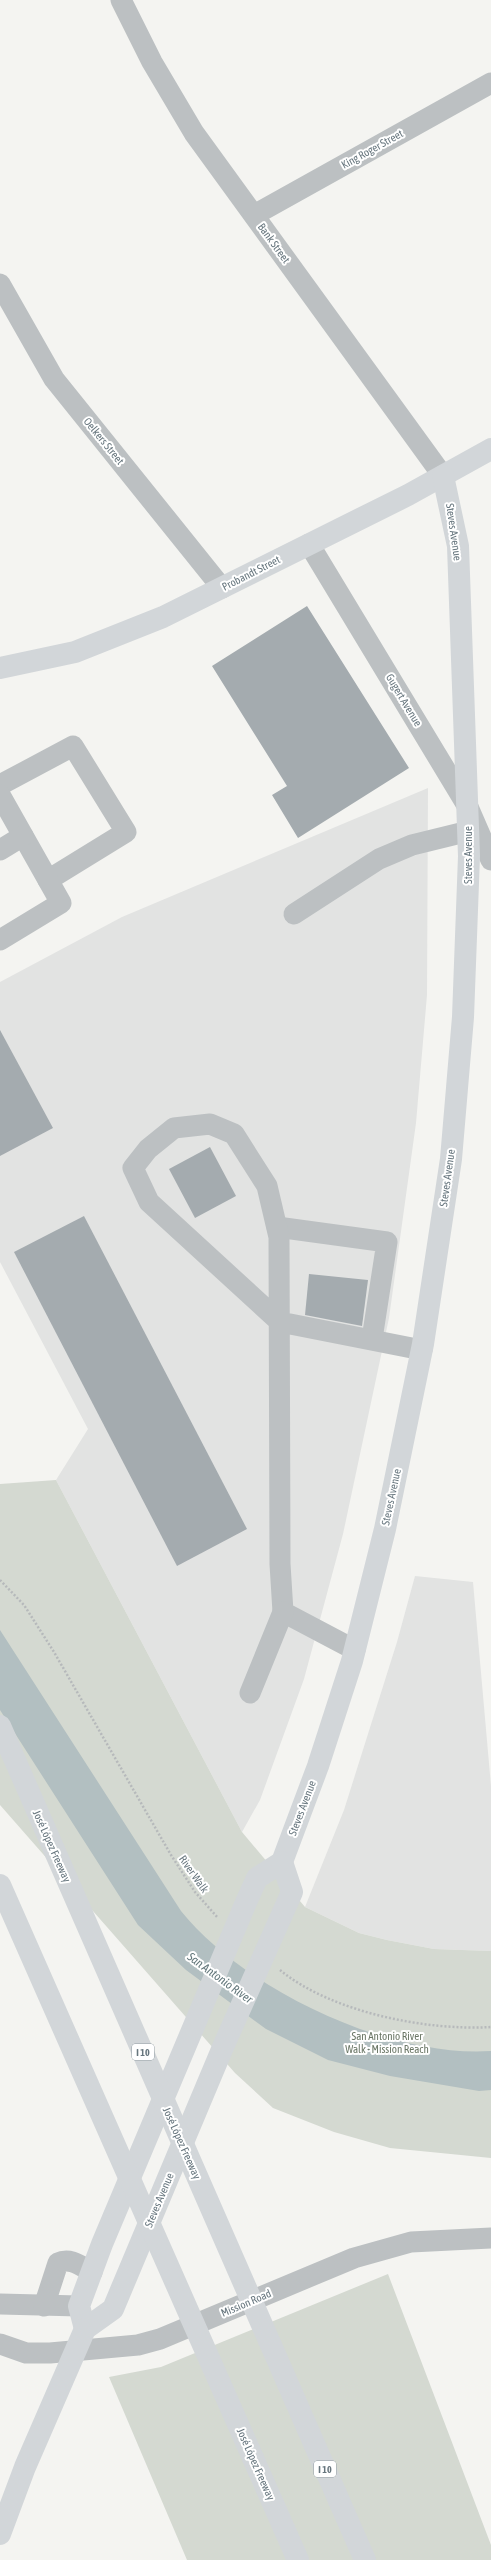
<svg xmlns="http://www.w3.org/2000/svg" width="491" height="2560" font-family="'Asap Condensed',sans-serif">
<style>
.built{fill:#e2e3e2}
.green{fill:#d4d9d1}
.water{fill:#b2bfc1}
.building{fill:#a4abaf}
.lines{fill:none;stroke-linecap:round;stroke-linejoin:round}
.path{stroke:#b6b9bb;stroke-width:2.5;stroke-dasharray:2 2;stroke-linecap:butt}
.minor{stroke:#bcc0c2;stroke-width:21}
.major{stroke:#d2d6d9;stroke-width:22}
.highway{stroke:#d2d6d9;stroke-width:22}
.labels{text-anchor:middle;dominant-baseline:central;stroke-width:4;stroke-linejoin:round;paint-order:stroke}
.shield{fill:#fff;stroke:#959fa5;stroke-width:1}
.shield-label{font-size:10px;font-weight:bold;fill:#67767e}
.street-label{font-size:11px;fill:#67767e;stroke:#fff}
.park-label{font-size:11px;fill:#6a7665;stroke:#fff}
.water-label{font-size:12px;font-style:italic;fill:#63777b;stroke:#fff}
</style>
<rect width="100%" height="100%" fill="#f4f4f1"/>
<g class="built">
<polygon points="428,788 427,995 416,1123 389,1318 343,1534 304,1679 260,1800 242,1832 56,1480 88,1429 0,1262 0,982 122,917"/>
<polygon points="415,1576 473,1582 491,1786 491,1951 434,1949 387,1940 359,1933 305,1907 344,1810 397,1642"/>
</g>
<g class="green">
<polygon points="56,1480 242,1832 305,1907 359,1933 387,1940 434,1949 491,1951 491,2158 390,2148 334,2132 273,2108 235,2073 0,1805 0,1484"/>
<polygon points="388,2274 491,2545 491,2560 187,2560 109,2377 161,2367"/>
</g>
<path class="water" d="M0,1630l181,281c64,79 208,147 310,140v39l-12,1 -89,-15 -62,-16 -62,-31 -80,-59 -48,-45 -138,-215z"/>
<g class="building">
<polygon points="307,606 409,768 298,838 272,795 287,786 212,666"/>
<polygon points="0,1030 53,1128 0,1156"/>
<polygon points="210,1147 236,1196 195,1218 169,1169"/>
<polygon points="84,1216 247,1529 177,1566 14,1252"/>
<polygon points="309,1274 368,1280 362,1326 305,1315"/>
</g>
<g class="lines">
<g class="path">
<polyline points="0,1580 24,1605 54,1652 171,1855 195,1892 218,1918"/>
<path d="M280,1970c51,42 146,61 211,57"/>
</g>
<g class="minor">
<polyline points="121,0 152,62 194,133 443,476"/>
<polyline points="254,215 491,83"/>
<polyline points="0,284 54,379 222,588"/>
<polyline points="309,544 468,807 491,860"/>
<polyline points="0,785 73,746 126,832 48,880"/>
<polyline points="0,795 61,903 0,940"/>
<polyline points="0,850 23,836"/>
<polyline points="294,914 379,859 412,845 469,831"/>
<polyline points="277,1227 387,1242 372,1339"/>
<polyline points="355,1650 283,1612 280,1564 279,1237 267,1186 234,1134 210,1124 174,1128 148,1149 133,1168 149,1202 280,1322 422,1350"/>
<polyline points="250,1693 283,1612"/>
<polyline points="0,2304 79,2306"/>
<path d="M44,2306l14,-43c12,-6 23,3 34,9"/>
<polyline points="0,2344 26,2353 50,2353 138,2345 160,2339 354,2258 411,2242 491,2238"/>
</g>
<g class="major">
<polyline points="0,668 75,652 163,617 408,495 491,449"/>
<polyline points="85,2329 79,2306 102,2244 247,1900 257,1878 282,1862 318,1766 352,1661 385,1529 423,1344 451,1159 463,1017 469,856 458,546 443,476"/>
<polyline points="0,2534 25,2467 85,2329 113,2309 223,2047 292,1892 282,1862"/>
</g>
<g class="highway">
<polyline points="0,1726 365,2560"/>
<polyline points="0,1885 298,2560"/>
</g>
</g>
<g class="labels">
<g class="shield">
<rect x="132" y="2044" width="22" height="16" rx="3"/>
<rect x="314" y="2461" width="22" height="16" rx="3"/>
</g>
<g class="shield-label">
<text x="143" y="2052">I 10</text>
<text x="325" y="2469">I 10</text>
</g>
<g class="street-label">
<text transform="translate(372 149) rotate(-29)">King Roger Street</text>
<text transform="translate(274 243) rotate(54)">Bank Street</text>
<text transform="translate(104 441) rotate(51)">Oelkers Street</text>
<text transform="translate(454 532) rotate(82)">Steves Avenue</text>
<text transform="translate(251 573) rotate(-27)">Probandt Street</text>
<text transform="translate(404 700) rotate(59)">Gugert Avenue</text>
<text transform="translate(468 855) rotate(-90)">Steves Avenue</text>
<text transform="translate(447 1178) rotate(-82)">Steves Avenue</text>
<text transform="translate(391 1497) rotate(-78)">Steves Avenue</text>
<text transform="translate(302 1808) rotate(-69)">Steves Avenue</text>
<text transform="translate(52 1846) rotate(66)">José López Freeway</text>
<text transform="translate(194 1874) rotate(55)">River Walk</text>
<text transform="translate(182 2143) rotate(66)">José López Freeway</text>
<text transform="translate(159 2200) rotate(-67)">Steves Avenue</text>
<text transform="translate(246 2303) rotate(-23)">Mission Road</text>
<text transform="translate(256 2464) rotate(66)">José López Freeway</text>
</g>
<g class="park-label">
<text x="387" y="2036">San Antonio River<tspan x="387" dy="13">Walk - Mission Reach</tspan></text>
</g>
<g class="water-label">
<text transform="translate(220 1978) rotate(36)">San Antonio River</text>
</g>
</g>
</svg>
